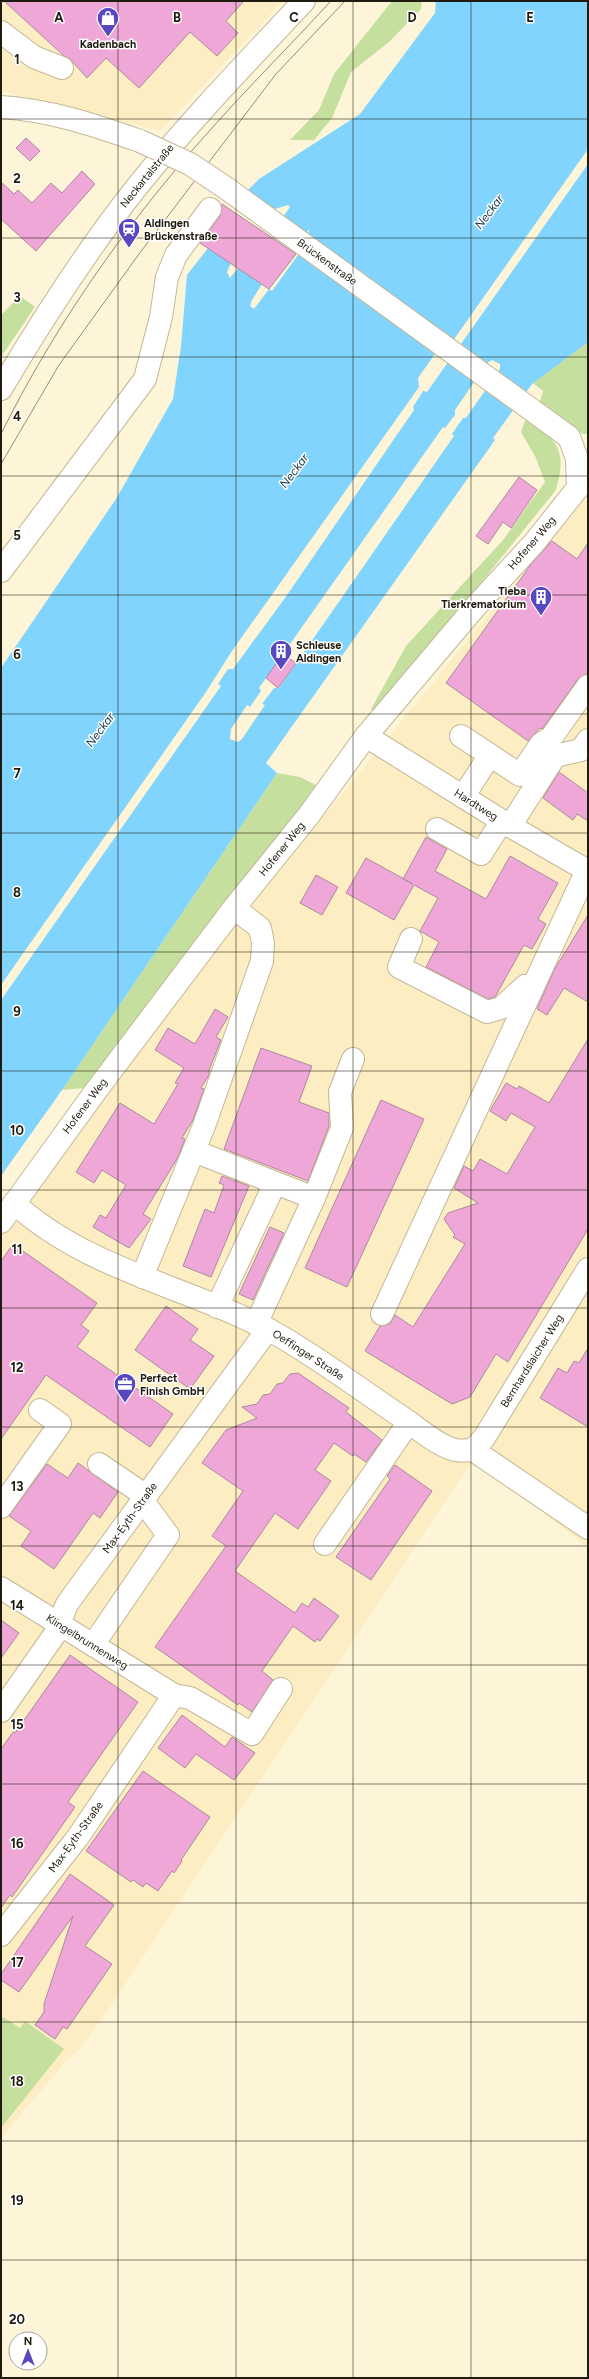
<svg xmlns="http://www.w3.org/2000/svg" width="589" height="2379" font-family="Figtree,sans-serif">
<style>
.built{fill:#fcedc2}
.green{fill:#c5e09e}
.water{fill:#80d4fe;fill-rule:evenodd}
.building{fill:#eea7d6;stroke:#ab8b9f}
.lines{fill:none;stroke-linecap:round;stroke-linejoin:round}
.minor-casing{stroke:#c4b796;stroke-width:24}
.major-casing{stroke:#c4b796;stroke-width:24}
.minor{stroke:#fff;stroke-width:22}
.major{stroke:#fff;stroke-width:22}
.tram{stroke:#958d79;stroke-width:1}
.minor-bridge-casing{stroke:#c4b796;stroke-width:24;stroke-linecap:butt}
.minor-bridge{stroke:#fff;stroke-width:22}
.grid{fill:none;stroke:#201b0f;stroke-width:1;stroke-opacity:0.55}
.labels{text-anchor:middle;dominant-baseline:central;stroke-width:3;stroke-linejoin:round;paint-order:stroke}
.poi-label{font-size:11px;font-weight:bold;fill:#201b0f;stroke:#fff;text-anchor:start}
.street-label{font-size:11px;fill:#201b0f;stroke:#fff}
.water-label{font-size:12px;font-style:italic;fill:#143a4b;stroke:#fff}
.grid-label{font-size:13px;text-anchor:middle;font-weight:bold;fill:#201b0f;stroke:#fff;stroke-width:3;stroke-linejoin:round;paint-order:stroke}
</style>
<rect width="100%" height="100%" fill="#fef4d8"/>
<g class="built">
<polygon points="1,1 283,1 160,131 1,91"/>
<polygon points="588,493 588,1548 492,1472 473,1459 106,2013 80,2048 66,2061 1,2138 1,1222 189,981"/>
</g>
<g class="green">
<polygon points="392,1 422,1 421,9 389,42 351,72 332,118 314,140 290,140 319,110 334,74"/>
<polygon points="20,296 35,307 1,357 1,315"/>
<polygon points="588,342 588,434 583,434 539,405 543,391 533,383"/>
<path d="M526,418c33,24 41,32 30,72l-180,223 -5,-4 35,-63 97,-106 42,-58 -10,-26 -14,-24z"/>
<polygon points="277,773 300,777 318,786 86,1088 62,1090"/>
<polygon points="1,2016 20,2028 25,2021 64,2049 1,2128"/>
</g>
<g class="water">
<polygon points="436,1 588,1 588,149 450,345 435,354 418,378 419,387 232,651 206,692 1,985 1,668 116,499 173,399 181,346 187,275 208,248 231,263 227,272 230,278 238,268 262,284 252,300 250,306 254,309 269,289 272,291 298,255 310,229 296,242 276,227 290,207 288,205 275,209 265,219 237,201 259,179 360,114 435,13"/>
<path d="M588,164v178l-56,42 -39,54 2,2 -229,323 11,10 -215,317 -61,86v-176l220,-314 -3,-2 10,-15h5l52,-71 129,-188 -1,-3 10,-16 4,1zM492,360l8,4v5l-34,49h-3l-11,16 2,2 -175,252h-5l-12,16 3,1 -23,34 -4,3 -8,-3 1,-10 16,-24 3,2 11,-16 -2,-3 184,-261 2,1 10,-13v-5l32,-47z"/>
</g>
<g class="building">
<polygon points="4,1 244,1 226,21 238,33 217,56 190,32 139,88 106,58 87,78 71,60 63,55"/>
<polygon points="26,138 40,151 30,161 16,148"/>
<polygon points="82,171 95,184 36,251 1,219 1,182 14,194 18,190 32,203 51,183 62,193"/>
<polygon points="222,204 296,254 269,289 200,243 220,216"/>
<polygon points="519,477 537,490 511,528 503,522 488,544 476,536"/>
<polygon points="552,541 577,559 588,543 588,674 578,679 542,729 540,728 528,741 446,683 532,563"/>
<polygon points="283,654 296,663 278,688 266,678"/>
<polygon points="559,772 588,793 588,821 577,814 573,820 543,798"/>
<polygon points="426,837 447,849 435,871 486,899 510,856 558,883 538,919 546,924 532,949 524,945 495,997 488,999 426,967 439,942 420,931 438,898 414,885 394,920 346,893 366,858 413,884 403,879"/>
<polygon points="316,875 338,887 322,915 300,903"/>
<polygon points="588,915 588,1002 564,988 547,1015 537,1009 554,970"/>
<polygon points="215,1009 228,1017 216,1037 221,1040 209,1070 209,1075 201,1088 204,1089 193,1120 182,1138 185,1139 177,1159 143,1214 151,1219 129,1248 93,1227 100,1215 106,1218 126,1185 102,1170 94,1183 76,1172 120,1103 154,1124 178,1084 175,1083 184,1068 155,1050 168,1028 195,1044"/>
<polygon points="588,1039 588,1229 508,1362 496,1354 470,1397 452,1404 365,1351 380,1326 390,1324 395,1315 413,1327 465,1244 453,1237 455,1235 444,1219 448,1213 478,1203 454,1188 464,1166 473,1171 480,1159 507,1174 535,1127 511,1113 506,1121 490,1111 506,1083 517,1089 519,1086 549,1103"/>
<polygon points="261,1048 312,1066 299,1102 329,1113 329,1126 308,1181 224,1149"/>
<polygon points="381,1100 424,1119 347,1287 305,1268"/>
<polygon points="222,1176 249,1186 211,1277 183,1266 205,1209 214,1213 224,1185 219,1183"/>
<polygon points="270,1227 284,1233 253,1300 239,1294"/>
<polygon points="13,1244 97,1303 81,1325 89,1331 77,1347 173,1414 150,1447 46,1375 1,1439 1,1261"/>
<polygon points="166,1306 198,1329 190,1340 214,1356 190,1389 135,1350"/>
<polygon points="588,1348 588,1427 540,1398 558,1368 567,1373 574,1361 579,1363"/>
<polygon points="298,1373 349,1408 346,1412 382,1440 366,1462 354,1454 353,1456 334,1443 315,1470 331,1481 298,1529 275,1513 235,1571 295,1613 302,1603 308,1607 314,1598 339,1616 320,1641 317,1639 315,1642 293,1626 262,1671 273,1680 252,1712 239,1703 238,1705 155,1647 226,1546 212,1536 243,1491 202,1463 226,1430 257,1418 242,1407 257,1404 263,1395 270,1394 277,1384 283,1383 290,1374"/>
<polygon points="78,1463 118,1492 100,1518 93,1513 54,1569 21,1546 31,1531 9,1516 47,1464 68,1478"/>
<polygon points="395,1465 432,1491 371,1580 336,1557 390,1479 387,1476"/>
<polygon points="1,1620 19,1633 1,1658"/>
<polygon points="70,1655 138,1702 68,1802 75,1807 12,1897 10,1895 1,1908 1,1749 13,1732 15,1733"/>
<polygon points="182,1715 225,1747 232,1737 255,1753 234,1780 196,1754 185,1768 158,1748"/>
<polygon points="143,1771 210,1817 181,1860 182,1861 174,1873 172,1871 158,1891 146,1883 143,1887 133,1880 131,1882 86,1851"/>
<polygon points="70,1874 114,1905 85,1946 112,1964 67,2029 63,2027 55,2039 35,2025 44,2012 44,2004 73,1916 19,1992 1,1980 1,1974"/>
</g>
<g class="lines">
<g class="minor-casing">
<g id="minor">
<polyline points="1,32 34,57 62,68"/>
<path d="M1,107c49,3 93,18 139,34"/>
<polyline points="226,188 569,437 577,459 578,488"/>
<polyline points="1,571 145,379 161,317 167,277 176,255 210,209"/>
<polyline points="366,736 510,826 588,871"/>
<polyline points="461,736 520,775 541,744 551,738 588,686"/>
<polyline points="463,797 490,755"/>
<polyline points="510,826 555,756 581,750 588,740"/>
<polyline points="437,829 481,854 502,821"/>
<polyline points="411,939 399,967 487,1012 501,1008 525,986 532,989"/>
<polyline points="194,1151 314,1198"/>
<path d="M14,1203c81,74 195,86 284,144 37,23 72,49 108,73 14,10 30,24 46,29 6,3 14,1 21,1l115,78"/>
<polyline points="1,1222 95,1092 234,908 309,815 366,736 476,606 534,543 588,475"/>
<polyline points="142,1277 204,1126 262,961 263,943 260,928 234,908"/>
<polyline points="217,1307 275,1183"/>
<polyline points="382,1314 587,870"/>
<polyline points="256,1324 314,1198 342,1128 340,1092 353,1059"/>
<polyline points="473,1450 484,1438 588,1269"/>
<polyline points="99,1464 146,1496"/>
<polyline points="1,1507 60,1424 40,1410"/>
<polyline points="325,1544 409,1422"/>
<polyline points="1,1588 174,1695 190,1698 252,1734 281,1689"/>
<polyline points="93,1645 168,1535 143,1501"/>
<polyline points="1,1711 55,1634 67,1604 268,1329"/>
<polyline points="1,1935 78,1837 174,1695"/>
</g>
</g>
<g class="major-casing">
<path id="major" d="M1,389c41,-69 85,-138 135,-201 52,-65 111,-126 168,-187"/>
</g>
<use href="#minor" class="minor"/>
<use href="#major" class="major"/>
<g class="tram">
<path d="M1,434c53,-107 123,-207 202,-296 41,-47 86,-91 128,-137"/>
<polyline points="1,464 59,365 139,254 276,74 345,1"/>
</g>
<g class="minor-bridge-casing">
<polyline id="minor-bridge" points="140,141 190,164 226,188"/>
</g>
<use href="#minor-bridge" class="minor-bridge"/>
</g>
<path class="grid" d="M118,1v2377M236,1v2377M353,1v2377M471,1v2377M1,119h587M1,238h587M1,357h587M1,476h587M1,595h587M1,714h587M1,833h587M1,952h587M1,1071h587M1,1190h587M1,1308h587M1,1427h587M1,1546h587M1,1665h587M1,1784h587M1,1903h587M1,2022h587M1,2141h587M1,2260h587"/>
<defs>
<g id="shop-pin" transform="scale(1.15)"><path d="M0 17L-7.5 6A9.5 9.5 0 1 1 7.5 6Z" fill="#5748c0" stroke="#fff"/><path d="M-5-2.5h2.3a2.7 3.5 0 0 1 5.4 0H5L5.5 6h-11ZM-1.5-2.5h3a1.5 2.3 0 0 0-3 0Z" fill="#fff"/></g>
<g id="station-pin" transform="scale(1.15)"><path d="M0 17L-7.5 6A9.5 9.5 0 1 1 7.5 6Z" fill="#5748c0" stroke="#fff"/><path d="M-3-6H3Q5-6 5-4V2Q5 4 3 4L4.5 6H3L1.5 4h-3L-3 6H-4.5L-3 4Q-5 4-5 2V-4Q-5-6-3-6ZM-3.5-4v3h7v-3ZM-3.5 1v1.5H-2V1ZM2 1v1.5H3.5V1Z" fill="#fff"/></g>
<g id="building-pin" transform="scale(1.15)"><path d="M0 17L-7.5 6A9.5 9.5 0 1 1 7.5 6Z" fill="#5748c0" stroke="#fff"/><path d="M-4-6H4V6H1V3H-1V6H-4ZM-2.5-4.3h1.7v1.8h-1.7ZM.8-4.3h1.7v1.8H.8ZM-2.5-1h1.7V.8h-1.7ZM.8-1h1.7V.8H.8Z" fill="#fff"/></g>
<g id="office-pin" transform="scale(1.15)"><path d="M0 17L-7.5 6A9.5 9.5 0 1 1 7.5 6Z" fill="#5748c0" stroke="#fff"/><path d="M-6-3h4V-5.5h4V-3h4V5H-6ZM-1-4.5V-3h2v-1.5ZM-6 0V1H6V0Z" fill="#fff"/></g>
</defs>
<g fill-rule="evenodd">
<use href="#shop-pin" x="108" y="18"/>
<use href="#station-pin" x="129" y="229"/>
<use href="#building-pin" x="541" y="597"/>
<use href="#building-pin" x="281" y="651"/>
<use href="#office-pin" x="125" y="1384"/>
</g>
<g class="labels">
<g class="poi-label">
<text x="108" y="44" text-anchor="middle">Kadenbach</text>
<text x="144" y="223">Aldingen<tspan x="144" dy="13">Brückenstraße</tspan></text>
<text x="526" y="591" text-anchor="end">Tieba<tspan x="526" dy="13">Tierkrematorium</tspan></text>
<text x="296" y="645">Schleuse<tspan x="296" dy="13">Aldingen</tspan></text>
<text x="140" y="1378">Perfect<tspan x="140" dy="13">Finish GmbH</tspan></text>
</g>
<g class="street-label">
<text transform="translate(147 176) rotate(-51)">Neckartalstraße</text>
<text transform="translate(327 262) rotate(36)">Brückenstraße</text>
<text transform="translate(532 543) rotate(-49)">Hofener Weg</text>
<text transform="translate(476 805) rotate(32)">Hardtweg</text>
<text transform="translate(282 849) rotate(-51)">Hofener Weg</text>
<text transform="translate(85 1106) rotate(-53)">Hofener Weg</text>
<text transform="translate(308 1355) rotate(33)">Oeffinger Straße</text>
<text transform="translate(532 1361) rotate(-58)">Bernhardslaicher Weg</text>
<text transform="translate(130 1518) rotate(-54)">Max-Eyth-Straße</text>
<text transform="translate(87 1642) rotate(32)">Klingelbrunnenweg</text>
<text transform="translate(76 1837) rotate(-54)">Max-Eyth-Straße</text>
</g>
<g class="water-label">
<text transform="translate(489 212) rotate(-53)">Neckar</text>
<text transform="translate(294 471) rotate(-53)">Neckar</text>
<text transform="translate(100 730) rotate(-53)">Neckar</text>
</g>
</g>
<g class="grid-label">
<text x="59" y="22">A</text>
<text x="177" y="22">B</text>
<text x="294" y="22">C</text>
<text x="412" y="22">D</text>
<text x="530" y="22">E</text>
<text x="17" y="64">1</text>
<text x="17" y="183">2</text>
<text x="17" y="302">3</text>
<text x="17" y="421">4</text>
<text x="17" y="540">5</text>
<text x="17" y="659">6</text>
<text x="17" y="778">7</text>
<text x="17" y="897">8</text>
<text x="17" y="1016">9</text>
<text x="17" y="1135">10</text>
<text x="17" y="1254">11</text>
<text x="17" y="1372">12</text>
<text x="17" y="1491">13</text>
<text x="17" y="1610">14</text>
<text x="17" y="1729">15</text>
<text x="17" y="1848">16</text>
<text x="17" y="1967">17</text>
<text x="17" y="2086">18</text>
<text x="17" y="2205">19</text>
<text x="17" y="2324">20</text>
</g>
<rect width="589" height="2379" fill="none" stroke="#201b0f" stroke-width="4"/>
<g transform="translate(28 2351)"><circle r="19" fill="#ffffff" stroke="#a6a49f"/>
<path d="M0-3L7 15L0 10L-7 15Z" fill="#5748c0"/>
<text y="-6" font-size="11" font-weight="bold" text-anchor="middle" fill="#201b0f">N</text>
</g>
</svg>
